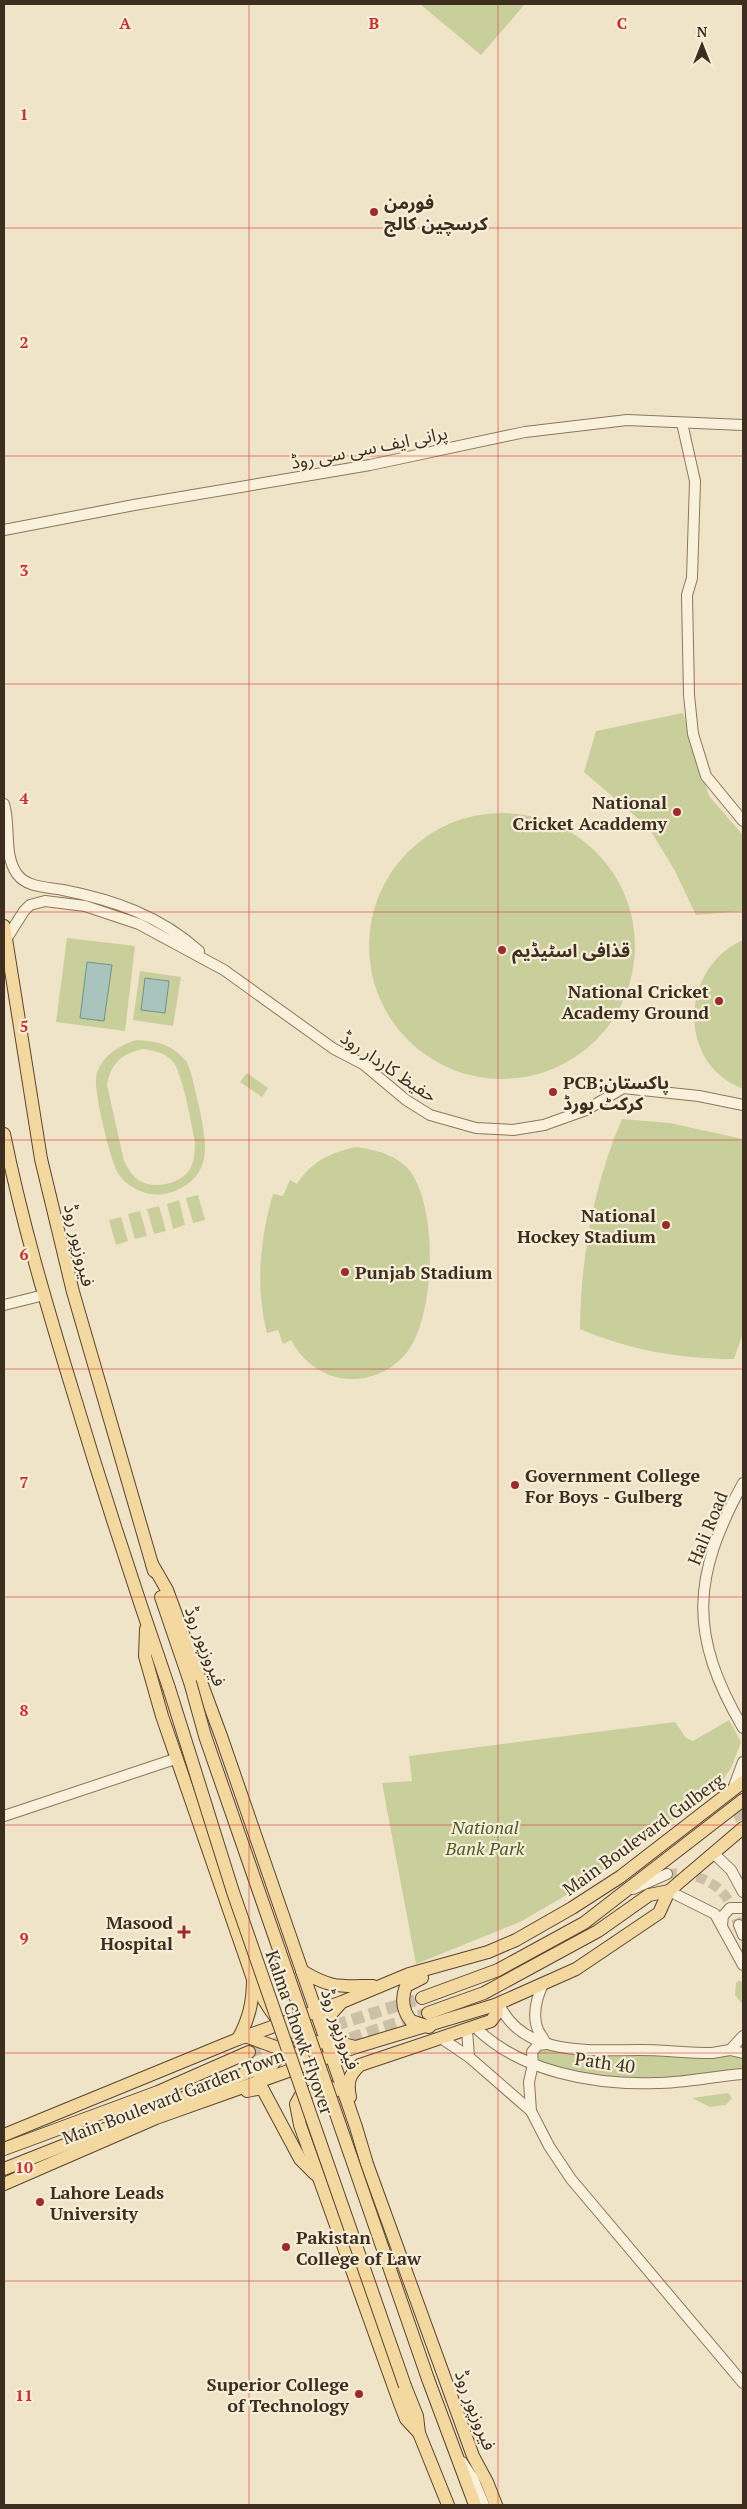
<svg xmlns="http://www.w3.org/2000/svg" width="747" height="2509" font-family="'PT Serif','Noto Sans Arabic',serif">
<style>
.green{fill:#c9cf9b;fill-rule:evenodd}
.water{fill:#a9c4bc;stroke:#6f938a}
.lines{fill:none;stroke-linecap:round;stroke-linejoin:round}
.minor-tunnel{stroke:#ccc0a6;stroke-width:10;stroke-dasharray:10 5;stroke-linecap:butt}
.major-tunnel{stroke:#ccc0a6;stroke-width:12;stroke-dasharray:12 6;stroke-linecap:butt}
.minor-casing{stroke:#8d765c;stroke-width:12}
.major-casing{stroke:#5b4430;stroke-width:14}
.minor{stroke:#faf1dc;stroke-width:10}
.major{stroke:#f3d9a0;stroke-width:12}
.major-bridge-casing{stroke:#5b4430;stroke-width:14;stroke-linecap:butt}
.major-bridge{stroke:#f3d9a0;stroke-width:12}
.grid{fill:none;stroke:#d62828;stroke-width:1;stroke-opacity:0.55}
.poi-dot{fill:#9e2a2b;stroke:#f7eed8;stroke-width:2}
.labels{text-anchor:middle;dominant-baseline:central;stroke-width:4.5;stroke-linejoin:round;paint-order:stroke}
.poi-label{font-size:18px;font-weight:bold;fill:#3d2e20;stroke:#f7eed8;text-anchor:start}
.street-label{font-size:18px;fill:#3d2e20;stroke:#f7eed8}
.park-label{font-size:18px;font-style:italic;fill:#4d5a26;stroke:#f7eed8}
.grid-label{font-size:16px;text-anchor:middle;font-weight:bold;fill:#d62828;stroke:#f7eed8;stroke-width:4.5;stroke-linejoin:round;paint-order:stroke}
</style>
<rect width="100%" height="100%" fill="#f0e4c8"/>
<g class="green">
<polygon points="420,4 525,4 481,55"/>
<polygon points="683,713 709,796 743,835 743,911 696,915 675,871 649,828 584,772 596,731"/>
<circle cx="502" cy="946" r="133"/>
<polygon points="67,938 135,946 125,1031 56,1022"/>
<path d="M743,940v149c-67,-26 -63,-121 0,-149z"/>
<polygon points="140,971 181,977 173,1026 133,1020"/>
<path d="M136,1040c22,1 37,5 51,22 6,15 8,29 12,44 7,35 16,68 -24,85 -12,5 -25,5 -37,-1 -7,-3 -16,-10 -20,-17 -8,-14 -24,-81 -22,-96 4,-20 22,-31 40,-37zM144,1049c12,2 22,4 30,14 8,10 19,66 21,81 0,8 -1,16 -4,23 -7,16 -36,23 -51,14 -8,-4 -12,-13 -16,-20l-17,-76c4,-22 15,-32 37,-36z"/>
<polygon points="247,1073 268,1088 262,1097 240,1082"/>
<path d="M622,1119l48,4 73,16v194l-9,26c-54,0 -105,-9 -154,-30 1,-73 13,-142 42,-210z"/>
<path d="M356,1147c20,3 40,7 54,24 28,38 25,138 0,177 -15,23 -44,35 -70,30 -21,-4 -39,-19 -49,-38l-8,4 -5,-14 -11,3c-12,-46 -7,-94 6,-139l10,2 7,-16 7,4c13,-21 34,-32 59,-37z"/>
<polygon points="198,1195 205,1220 193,1223 186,1198"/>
<polygon points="179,1200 185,1225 173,1229 167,1204"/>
<polygon points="159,1206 166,1231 154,1234 147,1209"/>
<polygon points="140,1211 147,1236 135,1239 128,1214"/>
<polygon points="121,1217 128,1241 116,1245 109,1220"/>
<polygon points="729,1720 741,1742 732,1766 718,1788 570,1893 520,1922 416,1964 382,1783 412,1781 409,1756 675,1722 686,1738 693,1741"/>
<polygon points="740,1980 743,1984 743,2005 735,1995 736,1983"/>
<polygon points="535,2048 743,2054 743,2071 634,2083 533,2064"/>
<polygon points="728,2093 732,2098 726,2105 710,2107 692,2098"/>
</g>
<g class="water">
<polygon points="87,962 112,965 104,1021 80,1018"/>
<polygon points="145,978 169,981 165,1013 141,1010"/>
</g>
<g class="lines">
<path class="minor-tunnel" d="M667,1874c20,-3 47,5 59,23 6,8 9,19 13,28"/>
<g class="major-tunnel">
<polyline points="734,1817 743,1813"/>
<polyline points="333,2044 428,2013"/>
<polyline points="249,2052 422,1998"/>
</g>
<g class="minor-casing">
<g id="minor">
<polyline points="682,423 695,481 692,578 687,595 689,695 693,734 706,776 743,821"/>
<polyline points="4,530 134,505 370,465 525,432 627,420 743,425"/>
<path d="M4,804c7,23 -1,50 13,70 10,14 31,13 46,16 51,10 97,26 136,61"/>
<polyline points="5,941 24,911 30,905 45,901 85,906 139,924 224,970 334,1049 363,1064 406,1100 430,1115 476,1128 513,1130 544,1125 586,1110 623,1088 699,1096 743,1105"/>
<polyline points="4,1305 44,1295"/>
<path d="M743,1483c-51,94 -55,151 0,245"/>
<polyline points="733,1789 743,1762"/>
<polyline points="4,1816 175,1759"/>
<polyline points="713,1853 731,1870 743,1892"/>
<polyline points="633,1889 667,1874"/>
<polyline points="669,1891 715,1914 743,1965"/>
<polyline points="722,1925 723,1916 730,1908 743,1908"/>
<polyline points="739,1925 743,1935"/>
<path d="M499,2004c24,53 91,46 140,46 24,0 48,3 73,3l18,-3 13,-14"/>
<path d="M475,2027c45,45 119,58 181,56 29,0 58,-7 87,-9"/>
<polyline points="467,2030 469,2057"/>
<polyline points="441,2038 469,2057 531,2111 549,2146 571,2179 743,2383"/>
<polyline points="730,2050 743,2053"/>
<path d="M531,2111l-2,-29 4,-18 -1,-12 6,-7 8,-1c-2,-5 -6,-10 -8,-14 -6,-15 -1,-33 5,-46"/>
<polyline points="462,2462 473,2478 484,2505"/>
</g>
</g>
<g class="major-casing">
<g id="major">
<polyline points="4,926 41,1159 73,1292 154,1571"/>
<path d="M4,1134c17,84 41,166 66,248 31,103 64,205 99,306"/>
<polyline points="152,1564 167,1590 221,1736 356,2127 367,2164 473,2456 487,2482 496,2505"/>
<polyline points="161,1597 190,1682"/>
<path d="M146,1629l-1,27 17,60 91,263c0,23 -4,40 -15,60"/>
<path d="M302,1971c30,18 37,15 71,15"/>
<path d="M422,1978l-16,8c-5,13 -4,24 5,35l18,6"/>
<path d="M255,1983c17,34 26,47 64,60"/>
<polyline points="422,1998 498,1970 584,1923 743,1800"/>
<path d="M340,2004l-10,11c0,22 4,28 25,32"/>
<polyline points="428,2013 484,1993 598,1931 649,1895 669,1891"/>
<polyline points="245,2036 317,2062"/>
<polyline points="259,2080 288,2046"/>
<polyline points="247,2091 262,2088 300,2159 315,2174"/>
<polyline points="335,2091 328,2086 301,2095 296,2104 300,2125 399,2401 406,2419 419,2433"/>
<path d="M350,2097c-3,-15 -1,-22 10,-32l131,-44 6,-8 -2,-8"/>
<polyline points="4,2135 238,2039 342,2002 409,1974 488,1952 516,1940 572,1908 620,1877 743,1782"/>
<polyline points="4,2149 158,2092 249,2052"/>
<polyline points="4,2169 254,2070"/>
<polyline points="4,2184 156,2118 356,2047 495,2005 576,1969 659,1913 669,1891 743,1828"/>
<polyline points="428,2379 475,2505"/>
<polyline points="405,2386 417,2416 419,2433 448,2505"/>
</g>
</g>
<use href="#minor" class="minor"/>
<use href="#major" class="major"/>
<g class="major-bridge-casing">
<g id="major-bridge">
<polyline points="190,1682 205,1736 428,2379"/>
<polyline points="169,1688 233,1892 405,2386"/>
</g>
</g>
<use href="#major-bridge" class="major-bridge"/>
</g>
<path class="grid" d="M249,4v2501M498,4v2501M4,228h739M4,456h739M4,684h739M4,912h739M4,1140h739M4,1369h739M4,1597h739M4,1825h739M4,2053h739M4,2281h739"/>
<g class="poi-dot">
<circle cx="374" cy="212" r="5"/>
<circle cx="677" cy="812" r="5"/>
<circle cx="502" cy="950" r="5"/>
<circle cx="719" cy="1001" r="5"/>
<circle cx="553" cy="1092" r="5"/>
<circle cx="666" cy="1225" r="5"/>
<circle cx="345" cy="1272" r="5"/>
<circle cx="515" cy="1485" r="5"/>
<path d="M181.5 1924.5h5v5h5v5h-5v5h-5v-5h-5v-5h5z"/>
<circle cx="40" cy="2202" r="5"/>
<circle cx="286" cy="2247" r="5"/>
<circle cx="359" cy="2394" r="5"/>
</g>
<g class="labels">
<g class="poi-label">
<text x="384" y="202">فورمن<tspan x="384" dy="21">کرسچین کالج</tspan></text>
<text x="667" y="802" text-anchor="end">National<tspan x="667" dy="21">Cricket Acaddemy</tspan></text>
<text x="512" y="950">قذافی اسٹیڈیم</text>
<text x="709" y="991" text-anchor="end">National Cricket<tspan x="709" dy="21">Academy Ground</tspan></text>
<text x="563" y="1082">PCB;پاکستان<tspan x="563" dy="21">کرکٹ بورڈ</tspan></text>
<text x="656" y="1215" text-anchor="end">National<tspan x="656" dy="21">Hockey Stadium</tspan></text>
<text x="355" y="1272">Punjab Stadium</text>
<text x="525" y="1475">Government College<tspan x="525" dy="21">For Boys - Gulberg</tspan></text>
<text x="173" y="1922" text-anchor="end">Masood<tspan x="173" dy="21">Hospital</tspan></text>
<text x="50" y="2192">Lahore Leads<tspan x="50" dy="21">University</tspan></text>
<text x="296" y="2237">Pakistan<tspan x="296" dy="21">College of Law</tspan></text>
<text x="349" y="2384" text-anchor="end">Superior College<tspan x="349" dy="21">of Technology</tspan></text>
</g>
<g class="street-label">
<text transform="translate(369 447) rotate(-11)">پرانی ایف سی سی روڈ</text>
<text transform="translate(389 1066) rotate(34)">حفیظ کاردار روڈ</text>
<text transform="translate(80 1245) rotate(77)">فیروزپور روڈ</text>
<text transform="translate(707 1528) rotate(-68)">Hali Road</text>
<text transform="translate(206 1646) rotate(69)">فیروزپور روڈ</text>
<text transform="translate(643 1834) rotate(-36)">Main Boulevard Gulberg</text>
<text transform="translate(341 2029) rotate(71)">فیروزپور روڈ</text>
<text transform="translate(300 2032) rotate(71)">Kalma Chowk Flyover</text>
<text transform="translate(605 2062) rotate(8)">Path 40</text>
<text transform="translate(173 2096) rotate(-21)">Main Boulevard Garden Town</text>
<text transform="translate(476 2410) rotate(69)">فیروزپور روڈ</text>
</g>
<g class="park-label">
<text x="485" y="1827">National<tspan x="485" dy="21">Bank Park</tspan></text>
</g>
</g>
<g class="grid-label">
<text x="125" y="29">A</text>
<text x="374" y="29">B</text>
<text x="622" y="29">C</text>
<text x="24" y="120">1</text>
<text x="24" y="348">2</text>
<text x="24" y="576">3</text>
<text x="24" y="804">4</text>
<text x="24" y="1032">5</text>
<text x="24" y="1260">6</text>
<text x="24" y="1488">7</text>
<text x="24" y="1716">8</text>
<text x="24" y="1944">9</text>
<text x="24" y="2173">10</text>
<text x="24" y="2401">11</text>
</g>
<rect width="747" height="2509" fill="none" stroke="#3d2e20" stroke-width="10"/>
<g transform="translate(702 45)" stroke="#f7eed8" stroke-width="4" paint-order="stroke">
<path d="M0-4L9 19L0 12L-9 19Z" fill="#3d2e20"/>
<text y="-8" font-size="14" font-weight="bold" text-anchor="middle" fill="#3d2e20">N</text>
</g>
</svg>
